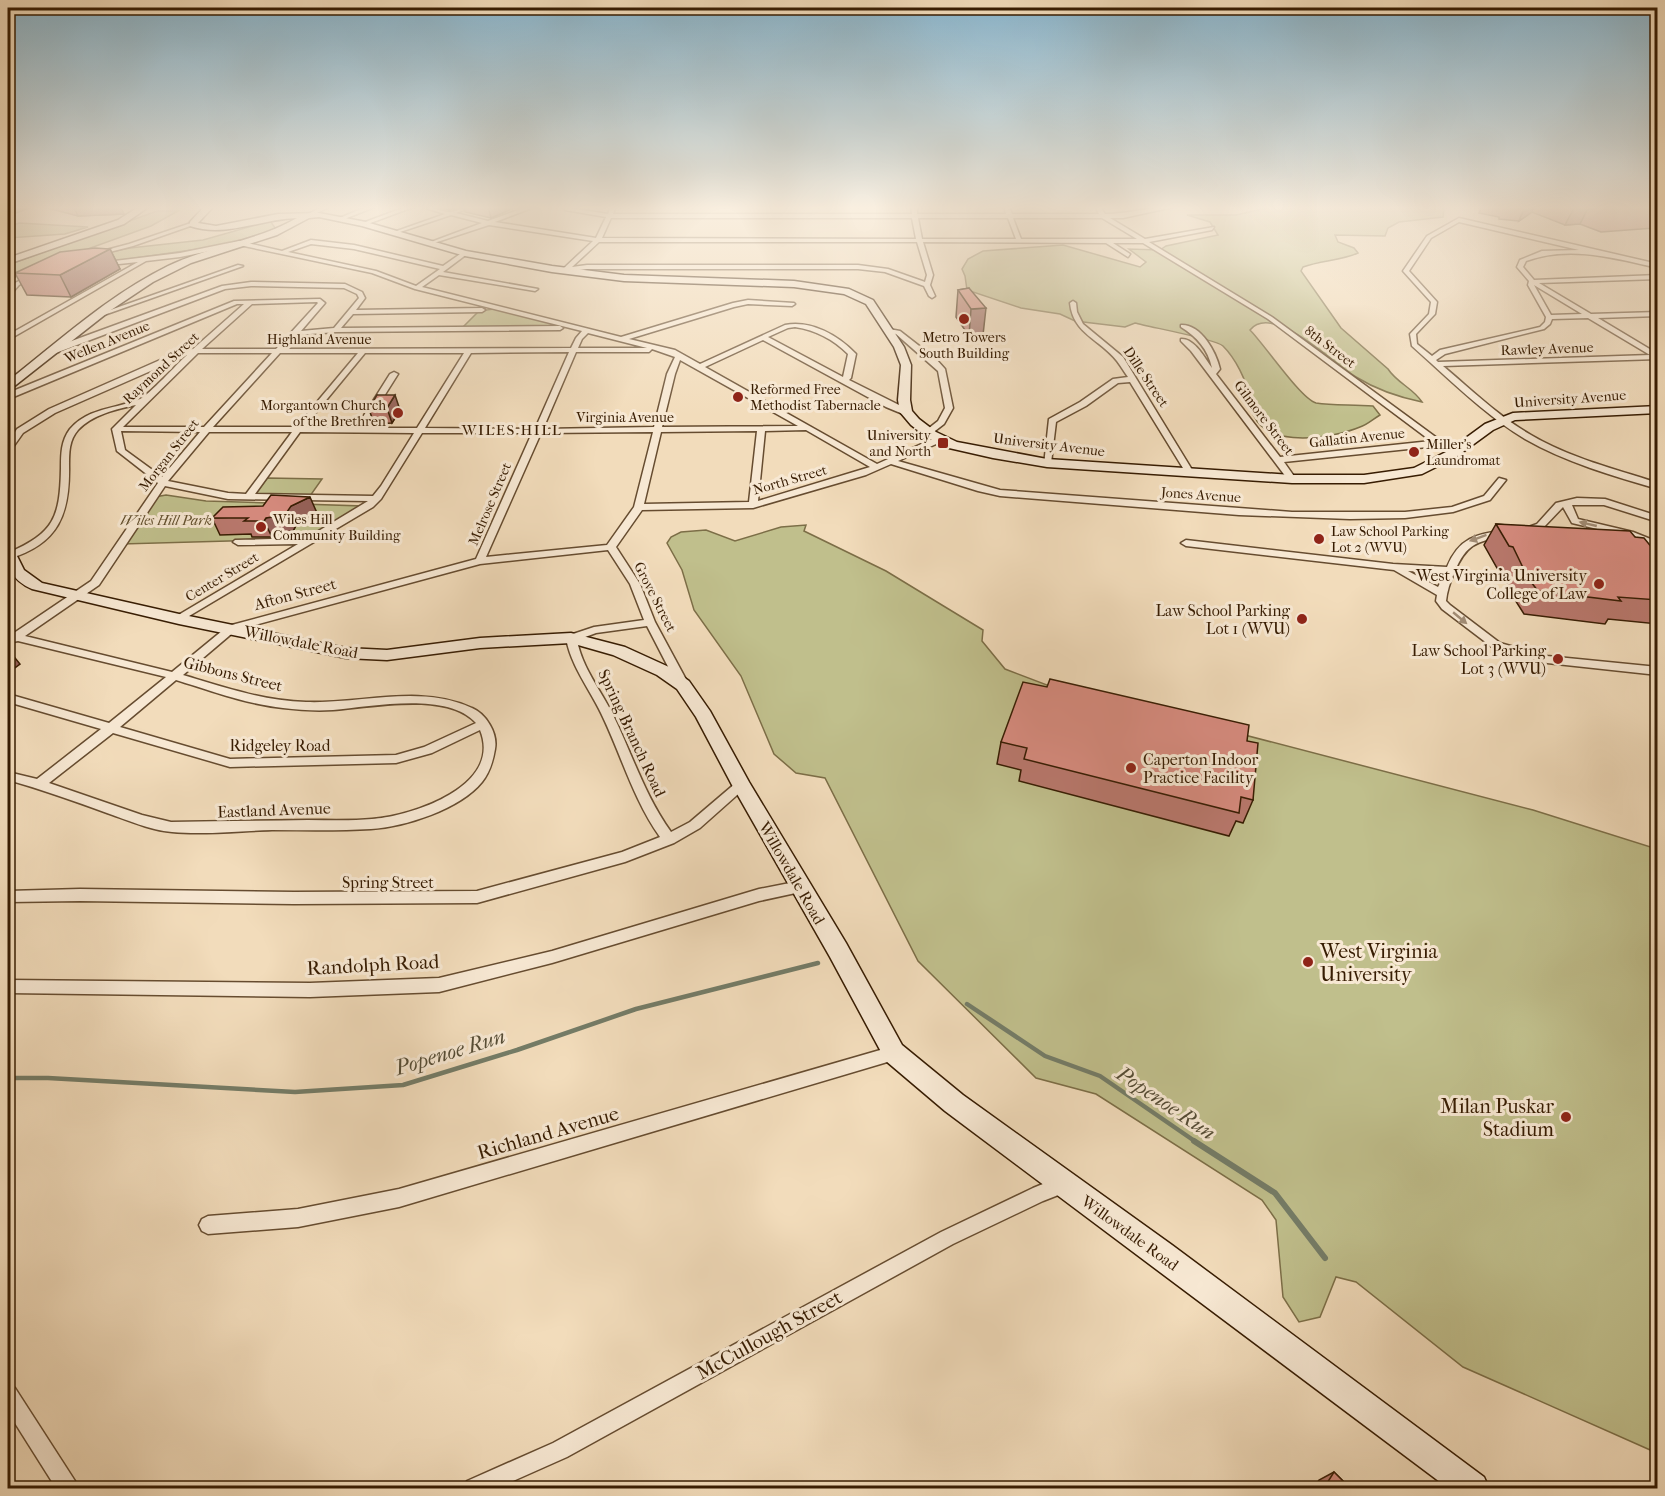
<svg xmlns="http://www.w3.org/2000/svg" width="1665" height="1496" font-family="'IM FELL French Canon',serif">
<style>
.green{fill:#c0bf8c;stroke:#7c6e47;stroke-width:1.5}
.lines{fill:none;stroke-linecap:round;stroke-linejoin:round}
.stream-far1{stroke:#747c67;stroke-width:4.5}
.stream{stroke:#747c67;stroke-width:6}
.street-casing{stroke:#664c30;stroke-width:3}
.secondary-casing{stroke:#371c02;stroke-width:3}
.street{fill:#f7e8d3;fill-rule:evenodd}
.secondary{fill:#f7e8d3;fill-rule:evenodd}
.wall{fill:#b9786d;stroke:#371c02;stroke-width:1.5}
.shaded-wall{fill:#966159;stroke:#371c02;stroke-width:1.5}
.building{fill:#d78b7f;stroke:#371c02;stroke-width:1.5}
.oneway{fill:#a18c75}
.poi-dot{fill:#8f2418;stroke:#f7e8d3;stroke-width:2}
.labels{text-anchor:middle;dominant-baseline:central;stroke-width:6;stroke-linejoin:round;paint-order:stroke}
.far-poi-label{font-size:14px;fill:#371c02;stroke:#f7e8d3;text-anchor:start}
.far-street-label{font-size:14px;fill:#371c02;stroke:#f7e8d3}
.far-park-label{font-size:14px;font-style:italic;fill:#604d2b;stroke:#f7e8d3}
.far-neighbourhood-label{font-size:15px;letter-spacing:1.5px;fill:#371c02;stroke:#f7e8d3}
.poi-label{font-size:16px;fill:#371c02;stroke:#f7e8d3;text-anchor:end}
.street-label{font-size:16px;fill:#371c02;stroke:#f7e8d3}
.near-poi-label{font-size:20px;fill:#371c02;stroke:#f7e8d3;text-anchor:start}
.near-street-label{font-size:20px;fill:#371c02;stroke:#f7e8d3}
.near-water-label{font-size:21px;font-style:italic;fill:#554c35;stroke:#f7e8d3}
</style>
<rect width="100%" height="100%" fill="#f2dcbb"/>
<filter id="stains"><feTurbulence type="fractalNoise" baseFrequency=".00333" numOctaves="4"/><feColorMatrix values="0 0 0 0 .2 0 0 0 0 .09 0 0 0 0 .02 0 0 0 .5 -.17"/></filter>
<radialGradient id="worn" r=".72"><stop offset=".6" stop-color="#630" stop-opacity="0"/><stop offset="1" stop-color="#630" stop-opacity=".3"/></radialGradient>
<g class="green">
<path d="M1275,206h169l-1,11 -44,5 -11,6 -3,8 -50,-1 3,7 16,6 4,5c-18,8 -37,7 -55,14l-2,4 40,57 47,41c9,14 25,19 34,33 -24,-5 -45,-12 -66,-25 -22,-13 -83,-75 -106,-47 14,14 51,69 66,73 18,3 38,1 57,3l7,9c-7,4 -13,10 -20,12 -26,11 -91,22 -106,-11 -3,-5 -2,-12 -4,-18 -4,-18 -14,-39 -27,-52 -7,-7 -74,-19 -88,-23l-10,4 -50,-6 -15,-7 -39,-6 -54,-18 -2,-14 -3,-7 6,-10 15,-8 80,-6 77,22 6,-5 -17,-13 31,1 6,-4 52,-11 -8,-13 -23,-7h49z"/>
<polygon points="157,211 178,211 151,226 19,274 8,283 8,265"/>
<polygon points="270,221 276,229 226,245 93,264 95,255 130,248 203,240"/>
<polygon points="19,223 88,227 65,234 8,238 8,227"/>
<polygon points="494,309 558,324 559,327 462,328 479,311"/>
<polygon points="267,478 322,479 310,496 254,496"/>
<polygon points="166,495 206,501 362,506 305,539 122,544 155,497"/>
<polygon points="806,525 804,531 886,571 983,630 982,641 1005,669 1110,709 1187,720 1533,810 1657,849 1657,1453 1463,1367 1356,1282 1336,1277 1320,1317 1299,1322 1283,1297 1276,1220 1262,1200 1096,1094 1036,1078 918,961 825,778 796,773 774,754 741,676 694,610 682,570 667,543 671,537 681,532 706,530 735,541 781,527"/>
</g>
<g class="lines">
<g class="stream-far1">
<polyline points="967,1004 1045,1056 1100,1076 1196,1142"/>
<polyline points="8,1078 48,1078 295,1092 403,1085 517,1050 636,1009 818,963"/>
</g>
<polyline class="stream" points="1194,1141 1275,1193 1325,1258"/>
<g class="street-casing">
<g id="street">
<polygon points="324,206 331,206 311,216 306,215"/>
<polygon points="369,206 377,206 342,220 337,219"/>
<polygon points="408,206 416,206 365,225 360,224"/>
<path d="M419,206c10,0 20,5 30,6 8,0 17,-6 25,-6l-18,7 32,8 41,-15h8l-42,16 101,16 10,-21 -41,-7 -2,-3 45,7 3,-8h5l-3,8h299l-1,-8h6v8h89l-2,-8h5l3,8h87l-4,-8h5l5,8c25,0 48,-8 73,-8l-55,12h-13l35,21 69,-12 -2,3 -63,12 123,75 169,124 21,9 -4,2 -21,-6 -153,16 12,17 -7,2 -98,-130 -10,-10v-2c13,-1 24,19 31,29 -4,-19 -15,-31 -31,-41v-2c20,-1 35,27 39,44l-4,5 64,83 151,-16 -163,-122 -125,-76h-30l17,11 -2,3 -22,-14 -183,-1 10,33 -3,10 5,11 -3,2 -3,-2 -5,-10 -39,-14 -27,-3h-271l-24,3 -2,-3 3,-1 29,-27 -104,-16 -58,19v-2l51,-19 -31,-8 -57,19v-2l51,-18zM611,218h301l4,21 -314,-1zM918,218h90l8,21h-94zM1013,218h89l35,21h-116zM599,242h318l10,33 -2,7 -37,-13 -30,-4h-271l-15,2z"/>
<path d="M1459,218l199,46v4c-45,-10 -88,-23 -132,-7l-3,6 11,13 124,-5v4l-119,4 52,31 67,-2v4l-60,2 60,36v5l-215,7c29,24 56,51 88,69 39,23 84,34 127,48v6c-45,-13 -93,-27 -133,-50 -40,-24 -78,-62 -113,-93l-2,-12 19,-20 2,-12 -28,-31 24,-35zM1459,222l120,28 -37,1 -22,9 -3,7 12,14 -1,4 18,32 -1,5 -5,5 -100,23 -8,6 -15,-12 -1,-10 19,-20 2,-12 -28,-31 22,-33zM1534,285l48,29 -31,1zM1588,318l62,37 -212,7 -2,-2 9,-6 99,-25 6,-5 2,-5z"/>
<polygon points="191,223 196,224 133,246 94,256 91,254 129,244"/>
<path d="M311,240l43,5 89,21 20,-14h4v2l-24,18 95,17 -3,2 -96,-16 -17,12 199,50 112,-34 15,-3 46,3 1,1 -3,2 -44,-2 -14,3 -105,32 46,11 25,14 85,-39c26,-5 53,10 71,29l-5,24 -2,2 60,30v4h-6l-17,-7 -123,-67 -58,27 172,97 60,-27h6v4l-45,20 102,29 292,22h113l47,-5 32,-11 15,-18 7,2 -16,20 -37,12 -48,6 -55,1 -111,-4 -239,-19 -22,-5 -87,-27 -25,11 -113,33 -111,2 -26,37 24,37 15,38 34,63 -2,3h-8l-32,-62 -51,7 -19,7c5,28 24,50 36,75 19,39 32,81 58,117l19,-10 47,-40h8l2,3 -2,3 -45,40 -26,15 -49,19 -148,41 -183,1 -214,-3 -72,1v-11l72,-2 214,3 183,-1 145,-39 38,-15c-27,-38 -39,-83 -59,-124 -12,-25 -30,-47 -35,-75l1,-2 27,-9 50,-7 -14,-36 -22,-34 -128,14 -244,66 -53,45c41,12 80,26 123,27 55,2 114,-18 166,6 14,6 26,25 23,41 -2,12 -5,23 -13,33 -22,27 -77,45 -111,47 -33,2 -66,1 -99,1 -33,1 -68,5 -100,2 -22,-2 -45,-12 -65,-19 -33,-12 -66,-24 -99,-33v-8l29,7 64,-50 -93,-27v-8l101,29 57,-46 -148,-36 -5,1 -5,-4v-6l6,1 77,-52 67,-98 -41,-32 -5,-22 24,-24c-20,4 -44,10 -58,25 -9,10 -9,23 -9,35 1,49 -10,79 -61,94v-6c46,-20 52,-35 53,-85 0,-14 0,-27 9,-39 19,-22 47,-20 70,-30 9,-4 37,-35 47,-44l-132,58 -32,20 -12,17h-3v-7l9,-14 32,-20 127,-56 17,-4 51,-45h-7l-226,94h-3v-5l226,-92 86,-2 5,4 -24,28 33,-3 25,-30 -2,-4 -13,-6 -93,-2 -26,3 -172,65h-6v-4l175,-64 29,-4 94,2 17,8 3,6 -9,12 126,-2 3,2 -3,2 -129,2 -12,14 219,-2 3,2 -3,2 -224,2 -39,3 -13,14 287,-1 5,-10 6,-7 -167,-42 -43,-16 -133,-28 -59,12 -34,4 -138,79v-5l130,-73 -38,4 -2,-3 82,-10 59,-12 43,10zM311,244l43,5 86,20 -24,17 -40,-15 -88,-19zM317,302l1,1 -42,46h-74l50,-45zM795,327c21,3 39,13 53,27l-5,23 -75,-40 20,-9zM588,333l59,15h-69l4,-9zM652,349l23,8 -8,17 -13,53 -111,2 33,-77h73zM569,352l-34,77 -110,-1 46,-75zM198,353h74l-68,74h-81zM280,353h78l-62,74h-83zM365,353h99l-47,75h-53l34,-54 -4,-2 -4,2 -34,54 -52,-1zM680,360l118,66 -136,1 13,-53zM806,430l64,37 -112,34 7,-70zM121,431l79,1 -38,45 -37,-27zM757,431l-8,71 -105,2 17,-72zM209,432h83l-46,62 -18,-1 -60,-12zM300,432l114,1 -33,53 -8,10 -118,-2zM653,432l-19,75 -27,38 -121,12 55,-124zM422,433h110l-56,126 -248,67 -56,46 -147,-36 74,-51 66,-99 63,13 140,2 -61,37 -72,2 -2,2 5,3 60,-1 -123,73 -1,2 5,3 194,-115 8,-8zM176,680c36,11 70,24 107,28 16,2 33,3 50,2 38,-3 114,-19 143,13l-52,24 -28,8 -166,4 -110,-32zM480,730c23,56 -67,86 -108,89 -21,2 -43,1 -64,1 -45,1 -91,1 -137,2l-29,-7 -93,-32 64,-50 117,34 166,-4 36,-10z"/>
<polygon points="238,265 243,266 104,315 99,314"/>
<polygon points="31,275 36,276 19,285 10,295 8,296 8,291 15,283"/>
<path d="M1073,301l3,2 1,9 6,12 40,33 71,116 -1,2 -7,-2 -56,-91 -12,1 -32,23 -30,16 -5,41 -7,2 5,-46 31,-17 33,-23 15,-2c-4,-5 -7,-11 -11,-16 -17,-22 -44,-27 -47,-58z"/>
<polygon points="889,329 900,331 936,359 945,369 953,408 944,424 931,434 924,432 938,421 945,408 938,371 896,334 887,332 887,330"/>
<polygon points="1577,498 1605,499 1658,516 1658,522 1604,505 1572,505 1578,519 1633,532 1658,542 1658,549 1627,536 1572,523 1563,507 1543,528 1525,533 1520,530 1537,524 1556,503"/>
<path d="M1505,530l5,3 -2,2c-31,7 -41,7 -54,38 -4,9 -7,18 -8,28l4,4 50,38 47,13 111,11v8l-111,-12 -55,-16 -50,-38 -6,-8 1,-6 -43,-25 -208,-24 -5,-3 5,-3 207,24 54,3c12,-29 29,-33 58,-37zM1408,571l37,2 -7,14z"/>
<polygon points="800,881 805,883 807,887 805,891 759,901 552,963 439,992 310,997 8,993 8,980 310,983 439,978 552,951 759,889"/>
<polygon points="894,1046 900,1048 902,1053 900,1058 894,1060 399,1207 298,1227 208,1234 202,1231 199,1225 202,1219 208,1216 298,1209 399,1189"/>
<polygon points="1065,1175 1071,1178 1074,1184 1071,1190 1043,1201 953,1244 567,1457 497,1488 464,1488 467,1481 553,1443 941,1232 1033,1188"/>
<polygon points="8,1385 15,1388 75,1481 78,1488 56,1488 8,1412"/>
</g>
</g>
<g class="secondary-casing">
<g id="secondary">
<polygon points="140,206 150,206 124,224 8,264 8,258 118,220"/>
<path d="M205,206h9l-16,17 18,3 62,-12 41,-1 47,9 100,29 86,15 72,9 170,6 55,8 24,11 31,47 7,18 -1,35 2,11 7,8 17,13 21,10 90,17 245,16h72l50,-7 34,-17 37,-27 28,-11 145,-7v7l-143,7 -22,10 -37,27 -34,17 -58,9h-72l-245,-16 -54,-9 -44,-10 -21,-10 -17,-13 -11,-13 -2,-12 3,-35 -7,-18 -28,-43 -22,-10 -50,-7 -170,-6 -72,-9 -87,-16 -103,-30 -43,-9 -10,1 -32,17 -86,28 -38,19 -42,28 -99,78 -4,1v-8c51,-40 101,-86 160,-115 42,-20 89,-25 129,-48 -36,1 -72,20 -107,8v-4z"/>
<path d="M8,547l5,1 11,22 18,13 137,31 167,34 41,2 93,-12 91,-5 54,14 44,20 20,14 21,30 39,71 97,161 56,102 61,50 209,150 312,232 5,11h-41l-503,-377 -59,-50 -56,-104 -98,-172 -36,-68 -19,-28 -20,-14 -44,-20 -42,-12 -91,5 -93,12 -41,-2 -167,-34 -147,-35c-20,-9 -26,-22 -24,-42z"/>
</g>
</g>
<use href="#street" class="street"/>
<use href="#secondary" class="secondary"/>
</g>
<g class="wall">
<polygon points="40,206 120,206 124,214 78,216"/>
<polygon points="435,206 463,206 449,210"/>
<polygon points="464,206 518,206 491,218 465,212"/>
<polygon points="1482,206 1658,206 1658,221 1654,228 1601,232 1580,224 1565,225 1532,212 1519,221 1499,219 1499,217 1479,213"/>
<polygon points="110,249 120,269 71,297 27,295 15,273"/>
<polygon points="969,288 983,335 969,336 956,317 958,290"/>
<polygon points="377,395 400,410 392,423 374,424 369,409"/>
<polygon points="317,513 298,522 293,531 274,534 272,537 252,537 251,534 220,535 212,518"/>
<polygon points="1496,524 1635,537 1658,555 1658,624 1608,619 1605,624 1524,614 1515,600 1501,569 1497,568 1484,545"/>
<polygon points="1247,741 1253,800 1243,823 1236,821 1229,836 1019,781 1021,770 997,764 1001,742"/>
<polygon points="1334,1472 1350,1488 1313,1488 1319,1480"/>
</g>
<g class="shaded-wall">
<polygon points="8,206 35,206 8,216"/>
<polygon points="73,206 120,206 124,214 78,216"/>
<polygon points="448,206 463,206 449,210"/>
<polygon points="488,206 518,206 491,218"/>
<polygon points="1525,206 1534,206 1532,212 1519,221"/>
<polygon points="1575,206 1589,206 1580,224 1565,225"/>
<polygon points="110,249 120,269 71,297 60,275"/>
<polygon points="986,308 983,335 969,336 971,309"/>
<polygon points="395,395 400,410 392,423 387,408"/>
<polygon points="310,497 317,513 298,522 293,531 274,534 272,537 264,521 266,518"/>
<polygon points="11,653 20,664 8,673 8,656"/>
</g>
<g class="building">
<polygon points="1604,206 1653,206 1612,209"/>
<polygon points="95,248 110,249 60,275 15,273 60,252"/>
<polygon points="969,288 986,308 971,309 958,290"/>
<polygon points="377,395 395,395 387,408 369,409"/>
<polygon points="271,495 310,497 291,506 285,515 266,518 264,521 244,521 248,518 212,518 223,507 263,506"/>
<polygon points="1496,524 1630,531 1635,537 1644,538 1658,555 1658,600 1618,597 1621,601 1538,591 1528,578 1513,547 1509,546"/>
<polygon points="1050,679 1249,725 1247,741 1258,743 1253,800 1241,797 1239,813 1024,759 1027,748 1001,742 1023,682 1047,687"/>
<polygon points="1334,1472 1350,1488 1324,1488"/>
</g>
<defs><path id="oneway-solid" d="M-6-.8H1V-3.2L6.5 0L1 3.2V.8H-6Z" transform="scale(1.5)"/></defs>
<g class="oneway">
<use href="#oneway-solid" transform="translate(1588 524) rotate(-167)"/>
<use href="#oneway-solid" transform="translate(1478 538) rotate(160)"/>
<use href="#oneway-solid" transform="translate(1460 618) rotate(40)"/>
</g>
<linearGradient id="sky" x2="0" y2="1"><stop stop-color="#89b7d0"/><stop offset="0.5" stop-color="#f9efe0"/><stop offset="1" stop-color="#f9efe0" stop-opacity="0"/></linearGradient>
<rect width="1665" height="416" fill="url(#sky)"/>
<g class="poi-dot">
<circle cx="964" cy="319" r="6"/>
<circle cx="738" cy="397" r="6"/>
<circle cx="398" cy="413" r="6"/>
<rect x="937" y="437" width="12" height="12" rx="3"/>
<circle cx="1414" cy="452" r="6"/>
<circle cx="261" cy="527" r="6"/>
<circle cx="1319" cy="539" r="6"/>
<circle cx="1599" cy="584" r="6"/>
<circle cx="1302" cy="619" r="6"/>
<circle cx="1558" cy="659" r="6"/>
<circle cx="1131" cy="768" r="6"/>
<circle cx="1308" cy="962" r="6"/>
<circle cx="1566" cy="1117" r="6"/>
</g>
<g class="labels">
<g class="far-poi-label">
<text x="964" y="337" text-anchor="middle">Metro Towers<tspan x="964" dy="16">South Building</tspan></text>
<text x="750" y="389">Reformed Free<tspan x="750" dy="16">Methodist Tabernacle</tspan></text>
<text x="386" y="405" text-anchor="end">Morgantown Church<tspan x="386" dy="16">of the Brethren</tspan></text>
<text x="931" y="435" text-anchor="end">University<tspan x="931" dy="16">and North</tspan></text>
<text x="1426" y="444">Miller's<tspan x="1426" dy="16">Laundromat</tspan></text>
<text x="273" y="519">Wiles Hill<tspan x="273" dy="16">Community Building</tspan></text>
<text x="1331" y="531">Law School Parking<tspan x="1331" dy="16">Lot 2 (WVU)</tspan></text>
</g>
<g class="far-street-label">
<text x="319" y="339">Highland Avenue</text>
<text transform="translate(107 342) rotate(-22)">Wellen Avenue</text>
<text transform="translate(1330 347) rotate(37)">8th Street</text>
<text transform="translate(1547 349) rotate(-2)">Rawley Avenue</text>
<text transform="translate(161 368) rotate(-43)">Raymond Street</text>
<text transform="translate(1146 377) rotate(56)">Dille Street</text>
<text transform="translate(1570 399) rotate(-4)">University Avenue</text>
<text x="625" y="417">Virginia Avenue</text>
<text transform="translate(1264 418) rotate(53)">Gilmore Street</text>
<text transform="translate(1357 438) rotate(-6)">Gallatin Avenue</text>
<text transform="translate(1049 445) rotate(7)">University Avenue</text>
<text transform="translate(169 455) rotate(-52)">Morgan Street</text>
<text transform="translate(790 480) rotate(-16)">North Street</text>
<text transform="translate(1201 495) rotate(4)">Jones Avenue</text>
<text transform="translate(490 504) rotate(-67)">Melrose Street</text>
<text transform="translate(222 577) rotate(-31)">Center Street</text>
<text transform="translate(655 597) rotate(63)">Grove Street</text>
</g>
<g class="far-park-label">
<text x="166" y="520">Wiles Hill Park</text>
</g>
<g class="far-neighbourhood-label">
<text x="512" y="430">WILES HILL</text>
</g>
<g class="poi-label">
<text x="1587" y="575">West Virginia University<tspan x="1587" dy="18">College of Law</tspan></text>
<text x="1290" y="610">Law School Parking<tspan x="1290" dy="18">Lot 1 (WVU)</tspan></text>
<text x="1546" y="650">Law School Parking<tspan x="1546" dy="18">Lot 3 (WVU)</tspan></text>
<text x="1143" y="759" text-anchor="start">Caperton Indoor<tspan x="1143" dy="18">Practice Facility</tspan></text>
</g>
<g class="street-label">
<text transform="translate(295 594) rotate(-15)">Afton Street</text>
<text transform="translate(301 642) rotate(11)">Willowdale Road</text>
<text transform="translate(233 674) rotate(14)">Gibbons Street</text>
<text transform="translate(632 733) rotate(65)">Spring Branch Road</text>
<text x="280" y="745">Ridgeley Road</text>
<text transform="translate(274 810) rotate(-2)">Eastland Avenue</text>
<text transform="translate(792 873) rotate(60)">Willowdale Road</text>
<text x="388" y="882">Spring Street</text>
<text transform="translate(1130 1233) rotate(36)">Willowdale Road</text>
</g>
<g class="near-poi-label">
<text x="1320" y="951">West Virginia<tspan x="1320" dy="23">University</tspan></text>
<text x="1554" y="1106" text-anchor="end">Milan Puskar<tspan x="1554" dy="23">Stadium</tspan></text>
</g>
<g class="near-street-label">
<text transform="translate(373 965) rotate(-3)">Randolph Road</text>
<text transform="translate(548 1133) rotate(-16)">Richland Avenue</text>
<text transform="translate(769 1335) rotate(-29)">McCullough Street</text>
</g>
<g class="near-water-label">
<text transform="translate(450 1052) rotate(-17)">Popenoe Run</text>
<text transform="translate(1166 1103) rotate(34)">Popenoe Run</text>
</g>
</g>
<rect width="1665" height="1496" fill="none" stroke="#f2dcbb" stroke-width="30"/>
<rect x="9" y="9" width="1647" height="1478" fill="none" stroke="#371c02" stroke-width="3"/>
<rect x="15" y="15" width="1635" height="1466" fill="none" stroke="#371c02" stroke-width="1.5"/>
<rect width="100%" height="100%" filter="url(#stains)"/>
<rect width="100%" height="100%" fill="url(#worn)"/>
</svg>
